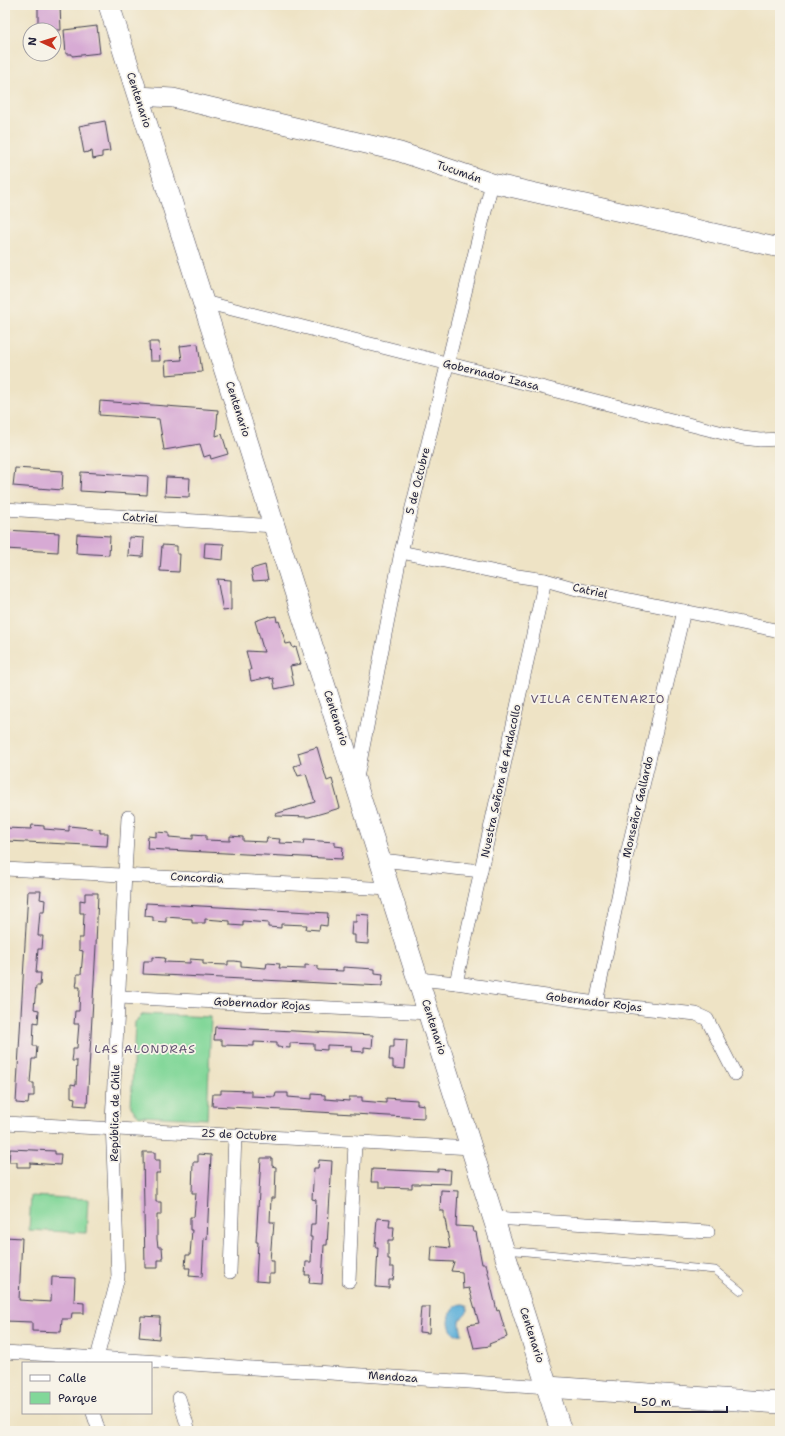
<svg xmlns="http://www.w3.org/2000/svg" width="785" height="1436" font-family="'Shantell Sans',sans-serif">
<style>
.green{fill:#82d799;stroke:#527c6a}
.water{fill:#5eb0d9;stroke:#40698a}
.building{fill:#d7aad4}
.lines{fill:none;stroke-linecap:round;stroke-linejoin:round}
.service-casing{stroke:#413f50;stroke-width:8}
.minor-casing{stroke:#413f50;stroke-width:14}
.secondary-casing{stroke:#413f50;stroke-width:20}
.primary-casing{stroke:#413f50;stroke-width:22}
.service{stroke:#fff;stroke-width:7}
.minor{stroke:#fff;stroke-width:13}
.secondary{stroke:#fff;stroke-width:19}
.primary{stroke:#fff;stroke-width:21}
.labels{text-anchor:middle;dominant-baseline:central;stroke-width:3.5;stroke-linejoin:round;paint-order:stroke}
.street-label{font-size:11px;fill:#22223b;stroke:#f7f3e8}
.neighbourhood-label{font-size:12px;letter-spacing:1px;fill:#615271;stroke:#f7f3e8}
</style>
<rect width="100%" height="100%" fill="#f7f3e8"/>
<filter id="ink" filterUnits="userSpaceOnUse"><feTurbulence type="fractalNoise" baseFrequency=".025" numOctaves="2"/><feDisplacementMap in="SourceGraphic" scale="8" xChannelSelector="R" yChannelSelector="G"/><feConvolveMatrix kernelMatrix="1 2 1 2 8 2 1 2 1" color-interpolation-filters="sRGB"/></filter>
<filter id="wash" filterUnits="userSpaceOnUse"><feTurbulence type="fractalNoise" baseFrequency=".012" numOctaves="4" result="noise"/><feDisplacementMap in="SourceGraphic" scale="16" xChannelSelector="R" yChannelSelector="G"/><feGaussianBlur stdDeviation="0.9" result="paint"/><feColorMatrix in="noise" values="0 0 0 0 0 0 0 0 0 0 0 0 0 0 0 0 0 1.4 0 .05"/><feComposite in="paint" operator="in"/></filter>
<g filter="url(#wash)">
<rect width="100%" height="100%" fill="#eee3c5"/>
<g class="green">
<polygon points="143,1014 211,1017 207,1119 139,1116 131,1107 135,1022"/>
<polygon points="31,1196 88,1199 86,1233 29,1230"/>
</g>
<path class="water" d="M464,1304l3,2 1,5c-10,10 -9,9 -6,23 -17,5 -18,-30 2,-30z"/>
<g id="blocks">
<g class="building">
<polygon points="38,5 60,5 61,30 40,30 40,23 38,23"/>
<polygon points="97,26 100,53 72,56 72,54 66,54 64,30"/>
<polygon points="105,121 110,151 102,152 102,157 93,159 92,151 84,153 79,126"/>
<polygon points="149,342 159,342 160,361 150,361"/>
<polygon points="198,344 202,372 166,375 165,361 182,360 180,346"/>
<polygon points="100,401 218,410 216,436 222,434 228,454 211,459 210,455 204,457 200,444 164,450 159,419 99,415"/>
<polygon points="15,468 63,471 62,490 13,486"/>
<polygon points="81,472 148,476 147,495 80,491"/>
<polygon points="166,477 190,478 189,497 165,496"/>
<polygon points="5,530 59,533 58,552 5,549"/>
<polygon points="77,534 110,536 109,555 76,553"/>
<polygon points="129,537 144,538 143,557 128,556"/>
<polygon points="205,543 224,544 223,560 204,558"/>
<polygon points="162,545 177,546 177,554 180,554 179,572 160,571"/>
<polygon points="265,565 268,580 253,581 251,569"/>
<polygon points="217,579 231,580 231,610 223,611"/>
<polygon points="270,616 270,617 276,616 277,622 279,621 286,644 291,643 293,648 296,647 301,664 290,666 294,685 275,689 273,678 270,679 270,677 251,681 249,670 251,670 246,651 264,652 255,621"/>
<polygon points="317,747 327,781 332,779 340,808 309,817 276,816 275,814 315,802 306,774 298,776 294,766 301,764 298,753"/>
<polygon points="32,825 44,826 44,829 69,831 69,826 100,829 100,833 108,833 107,846 7,841 7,838 5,838 5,828 31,829"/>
<polygon points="156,832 169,833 169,837 193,839 193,834 206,835 206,840 230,841 230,836 243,837 243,841 266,842 267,838 280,839 279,843 303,844 304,840 335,842 335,846 343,847 342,859 147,849 148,836 156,837"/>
<polygon points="28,891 41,891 40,899 45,900 44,912 40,912 38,936 43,936 42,949 38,949 36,973 41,973 40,986 36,986 34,1009 39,1010 38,1023 34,1022 33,1046 37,1046 36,1059 32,1059 30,1083 34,1083 34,1096 29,1096 28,1104 16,1103"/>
<polygon points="85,893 98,893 96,946 87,1106 74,1105 75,1098 71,1097 71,1084 76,1085 77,1061 72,1061 73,1054 73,1048 77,1048 79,1024 74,1024 75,1011 79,1011 80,987 76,987 77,981 77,974 81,974 83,951 79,950 79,938 83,938 84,913 80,913 80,900 85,901"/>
<polygon points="146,903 328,913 327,926 320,925 319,930 306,929 307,925 281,924 281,928 268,927 268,923 243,921 243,926 230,925 230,921 205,919 205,923 192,923 192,919 166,917 166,922 153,921 153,917 145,916"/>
<polygon points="356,914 369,915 368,944 355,943 355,935 351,935 352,922 356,922"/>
<polygon points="152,957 165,958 164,962 190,963 190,959 203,960 203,964 228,965 228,961 235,961 241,962 241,966 266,968 267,963 280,964 279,968 305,969 305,965 318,966 318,970 343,971 343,967 375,969 375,973 383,974 382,986 143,974 144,961 152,961"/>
<polygon points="215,1027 373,1035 372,1048 364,1047 364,1052 351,1051 352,1046 327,1045 327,1050 314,1049 314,1044 290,1043 290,1048 277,1047 277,1043 254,1042 254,1046 222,1045 222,1040 214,1040"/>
<polygon points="394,1039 407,1040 405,1069 393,1068 393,1060 389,1060 390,1047 394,1047"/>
<polygon points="221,1090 251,1091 251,1096 275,1097 276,1093 288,1093 288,1097 312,1099 312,1094 325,1095 325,1099 349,1101 349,1097 362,1097 362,1101 386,1103 386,1098 417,1100 417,1104 424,1105 424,1118 212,1106 213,1094 221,1094"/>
<polygon points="10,1149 55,1151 55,1154 61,1154 60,1165 30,1163 30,1167 17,1167 17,1162 9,1162"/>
<polygon points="143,1152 155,1152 155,1160 160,1160 160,1173 156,1173 156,1202 161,1202 161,1215 157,1215 157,1239 158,1247 162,1247 163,1260 158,1260 158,1268 145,1268"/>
<polygon points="198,1154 211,1155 207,1239 204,1238 202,1277 189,1276 190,1268 185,1268 186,1255 190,1255 192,1230 190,1230 190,1217 194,1217 196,1193 192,1193 193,1162 198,1162"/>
<polygon points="261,1158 272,1158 272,1166 276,1167 275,1198 271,1198 270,1222 274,1222 273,1235 272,1235 270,1261 274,1261 274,1274 269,1274 269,1282 256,1281 258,1242 256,1242"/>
<polygon points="319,1160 332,1161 327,1245 324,1245 322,1284 309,1283 310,1275 305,1275 306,1262 311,1262 312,1237 310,1237 311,1224 315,1224 316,1200 312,1199 314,1168 318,1168"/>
<polygon points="372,1169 438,1172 438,1169 451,1170 450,1184 420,1183 420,1184 412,1184 412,1188 379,1187 379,1182 371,1182"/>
<polygon points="441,1190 458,1191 456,1226 472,1227 473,1232 476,1232 482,1264 486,1264 497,1311 499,1310 507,1337 489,1344 490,1346 474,1348 468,1325 479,1323 469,1288 463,1289 462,1272 451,1271 454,1262 431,1261 432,1246 450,1248 445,1219 444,1219 444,1211 440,1211"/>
<polygon points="377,1218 390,1219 389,1227 394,1227 393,1240 388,1240 388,1259 390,1259 390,1267 394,1267 394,1274 393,1280 389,1280 389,1288 376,1287 378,1247 375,1247"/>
<polygon points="5,1237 22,1238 19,1300 51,1302 52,1277 75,1278 74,1302 84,1303 84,1313 72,1313 71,1319 62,1319 61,1332 32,1331 32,1322 5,1321"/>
<polygon points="421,1307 430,1307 429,1333 419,1332"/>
<polygon points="141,1316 160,1317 159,1339 139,1337"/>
</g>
</g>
</g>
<g filter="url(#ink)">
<use href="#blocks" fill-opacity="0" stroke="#413f50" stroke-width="1"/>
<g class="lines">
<g class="service-casing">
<polyline id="service" points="506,1250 715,1270 741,1291"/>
</g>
<g class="minor-casing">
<g id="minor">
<polyline points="204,302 743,438 760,440 780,439"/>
<polyline points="5,509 275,526"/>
<polyline points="401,552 511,575 545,580 577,589 780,631"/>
<polyline points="357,778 401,552 492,183"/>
<polyline points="381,860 481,871"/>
<polyline points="5,869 390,889"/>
<polyline points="419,979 456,983 596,1003 696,1014 707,1019 735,1074"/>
<polyline points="456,983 545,580"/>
<polyline points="119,997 429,1013"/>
<polyline points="596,1003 626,858 684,611"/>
<polyline points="5,1123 472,1148"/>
<polyline points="495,1218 708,1232"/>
<polyline points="230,1272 235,1135"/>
<polyline points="349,1281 355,1142"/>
<polyline points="5,1352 548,1387"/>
<polyline points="94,1363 97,1358 118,1277 112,1121 128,817"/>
<polyline points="179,1398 189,1431"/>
<polyline points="93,1413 99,1431"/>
</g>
</g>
<g class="secondary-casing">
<polyline id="secondary" points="138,96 173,98 400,152 492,183 780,248"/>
</g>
<g class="primary-casing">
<g id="primary">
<polyline points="109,5 561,1431"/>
<polyline points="548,1387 780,1403"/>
</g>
</g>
<use href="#service" class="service"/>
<use href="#minor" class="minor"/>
<use href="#secondary" class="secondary"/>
<use href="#primary" class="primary"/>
</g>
</g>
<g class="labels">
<g class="street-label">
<text transform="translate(139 100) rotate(72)">Centenario</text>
<text transform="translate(459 172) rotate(19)">Tucumán</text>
<text transform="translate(491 375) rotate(14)">Gobernador Izasa</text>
<text transform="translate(238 409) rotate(72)">Centenario</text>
<text transform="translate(418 481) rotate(-76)">5 de Octubre</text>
<text transform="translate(140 518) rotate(4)">Catriel</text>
<text transform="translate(590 591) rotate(13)">Catriel</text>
<text transform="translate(336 718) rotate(72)">Centenario</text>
<text transform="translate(501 781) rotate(-78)">Nuestra Señora de Andacollo</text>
<text transform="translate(638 807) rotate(-77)">Monseñor Gallardo</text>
<text transform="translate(197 878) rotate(3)">Concordia</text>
<text transform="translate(594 1002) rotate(7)">Gobernador Rojas</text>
<text transform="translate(262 1004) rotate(3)">Gobernador Rojas</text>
<text transform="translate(434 1027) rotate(72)">Centenario</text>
<text transform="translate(115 1113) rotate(-89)">República de Chile</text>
<text transform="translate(239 1135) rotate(3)">25 de Octubre</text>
<text transform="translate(532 1335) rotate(72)">Centenario</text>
<text transform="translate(393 1377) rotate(4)">Mendoza</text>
</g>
<g class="neighbourhood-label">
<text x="598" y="699">VILLA CENTENARIO</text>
<text x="145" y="1049">LAS ALONDRAS</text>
</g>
</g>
<rect width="785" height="1436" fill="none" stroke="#f7f3e8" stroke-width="20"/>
<rect x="22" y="1362" width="130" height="52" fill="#f7f3e8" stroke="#a29fa3"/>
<rect x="30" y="1375" width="20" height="6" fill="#ffffff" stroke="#a29fa3"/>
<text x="58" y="1382" font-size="12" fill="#22223b">Calle</text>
<rect x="30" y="1392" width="20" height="12" fill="#82d799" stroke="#a29fa3"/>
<text x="58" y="1402" font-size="12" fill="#22223b">Parque</text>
<g transform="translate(42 42) rotate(274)"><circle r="19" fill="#f7f3e8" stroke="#a29fa3"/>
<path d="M0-3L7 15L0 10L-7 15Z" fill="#c8321e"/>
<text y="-6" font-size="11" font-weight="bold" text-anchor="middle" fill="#22223b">N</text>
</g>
<path d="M635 1406v6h92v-6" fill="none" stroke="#22223b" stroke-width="2"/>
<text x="641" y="1406" font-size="12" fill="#22223b" stroke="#f7f3e8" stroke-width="3" paint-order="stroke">50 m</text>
</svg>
